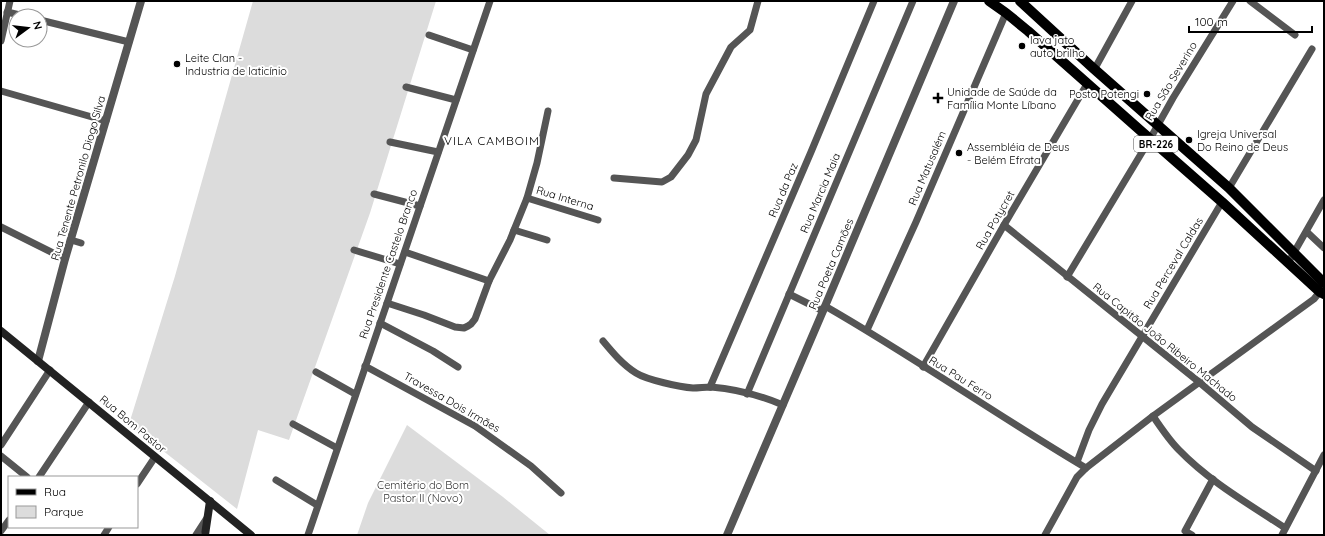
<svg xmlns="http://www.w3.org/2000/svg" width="1325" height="536" font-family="Quicksand,sans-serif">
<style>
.green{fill:#dcdcdc}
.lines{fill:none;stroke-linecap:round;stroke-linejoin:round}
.minor{stroke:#555;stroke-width:7}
.tertiary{stroke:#555;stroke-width:8}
.secondary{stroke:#222;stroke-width:8}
.primary{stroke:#000;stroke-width:10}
.poi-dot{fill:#000;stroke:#fff;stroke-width:1.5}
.labels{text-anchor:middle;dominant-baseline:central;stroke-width:4;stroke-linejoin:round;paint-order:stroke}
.shield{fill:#fff;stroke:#4c4c4c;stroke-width:1}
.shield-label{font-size:10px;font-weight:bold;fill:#000}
.poi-label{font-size:11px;fill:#000;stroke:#fff;text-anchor:start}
.street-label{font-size:11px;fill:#000;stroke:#fff}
.park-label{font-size:11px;fill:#333;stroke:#fff}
.neighbourhood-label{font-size:12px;letter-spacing:1px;fill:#000;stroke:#fff}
</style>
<rect width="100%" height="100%" fill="#fff"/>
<g class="green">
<polygon points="253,1 436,1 370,213 289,440 258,430 237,509 129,424 175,276"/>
<polygon points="407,425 503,497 550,535 357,535 368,503"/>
</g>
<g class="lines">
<g class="minor">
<polyline points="1250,1 1295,35"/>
<polyline points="7,12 24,16"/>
<polyline points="40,20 129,42"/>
<polyline points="429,35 473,50"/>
<polyline points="1,41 10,1"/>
<polyline points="1094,70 1132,1"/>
<polyline points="406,87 456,100"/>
<polyline points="1,91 106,121"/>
<polyline points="390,142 438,152"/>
<polyline points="614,178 662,182 671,177 688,155 696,140 706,94 731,47 750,30 758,1"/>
<polyline points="1229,188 1312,49"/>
<polyline points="374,194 420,206"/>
<polyline points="527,198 598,220"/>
<polyline points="1004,225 1199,382 1252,427 1316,471"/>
<polyline points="1,227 65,259"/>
<polyline points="514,230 547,240"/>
<polyline points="1307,232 1324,248"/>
<polyline points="71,240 81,243"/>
<polyline points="354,250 400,264"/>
<polyline points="405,252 489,281"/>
<polyline points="1288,263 1324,200"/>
<polyline points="1067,277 1150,139 1173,98 1233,1"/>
<polyline points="789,294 823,311"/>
<polyline points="387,303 424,315 455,327 464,328 468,326 471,324 475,319 489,281 510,240 527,198 537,163 548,111"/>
<path d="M825,306c89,51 173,110 261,162"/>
<polyline points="380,323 433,351 458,367"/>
<polyline points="867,330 916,222 1006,13"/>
<path d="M603,341c10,12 20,24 33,32 11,7 44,14 57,15 6,0 12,-1 18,-1 23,2 51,9 72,18"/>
<polyline points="365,366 475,426 531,466 561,493"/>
<polyline points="923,367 1004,225 1087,84"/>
<polyline points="316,372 355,394"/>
<polyline points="710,387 811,152 874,1"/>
<polyline points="747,394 913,1"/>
<path d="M1153,416c8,12 16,24 26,34 31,32 70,54 106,78"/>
<polyline points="293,424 337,448"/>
<polyline points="1,445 50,370"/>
<polyline points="1,456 27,477"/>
<polyline points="1077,462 1089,430 1102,404 1222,202"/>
<polyline points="39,477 89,402"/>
<polyline points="276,480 317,505"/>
<polyline points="137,484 155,457"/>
<polyline points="1,531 9,520"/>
<polyline points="104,535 109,527"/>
<polyline points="196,535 207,518"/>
<polyline points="308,535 490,1"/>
<polyline points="1045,535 1077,477 1086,468 1153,416 1314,299 1322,289"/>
<polyline points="1192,535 1185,531 1213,479"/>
<polyline points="1282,535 1324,455"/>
</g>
<g class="tertiary">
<polyline points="38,361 65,259 141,1"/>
<polyline points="727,535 823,311 954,1"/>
</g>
<g class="secondary">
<polyline points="1,331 251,535"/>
<polyline points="205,535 210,501"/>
</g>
<g class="primary">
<polyline points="989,1 1006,13 1028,31 1141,131 1222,202 1320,292 1324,294"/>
<polyline points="1020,1 1093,68 1229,188 1324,283"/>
</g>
</g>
<g class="poi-dot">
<circle cx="1022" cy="46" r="4"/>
<circle cx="177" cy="64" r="4"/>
<circle cx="1147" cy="94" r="4"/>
<path d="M936 92h4v4h4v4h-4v4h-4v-4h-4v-4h4z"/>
<circle cx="1189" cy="140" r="4"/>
<circle cx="959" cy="153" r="4"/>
</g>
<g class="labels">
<rect class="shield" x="1134" y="136" width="44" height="16" rx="3"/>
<g class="shield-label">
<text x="1156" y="144">BR-226</text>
</g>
<g class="poi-label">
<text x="1030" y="40">lava jato<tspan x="1030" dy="13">auto brilho</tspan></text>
<text x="185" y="58">Leite Clan -<tspan x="185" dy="13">Industria de laticínio</tspan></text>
<text x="947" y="92">Unidade de Saúde da<tspan x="947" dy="13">Família Monte Líbano</tspan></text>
<text x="1139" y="94" text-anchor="end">Posto Potengi</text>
<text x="1197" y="134">Igreja Universal<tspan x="1197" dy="13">Do Reino de Deus</tspan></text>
<text x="967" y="147">Assembléia de Deus<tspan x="967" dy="13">- Belém Efrata</tspan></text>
</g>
<g class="street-label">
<text transform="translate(1171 81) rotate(-59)">Rua São Severino</text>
<text transform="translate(927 168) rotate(-67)">Rua Matusalém</text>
<text transform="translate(78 178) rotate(-74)">Rua Tenente Petronilo Diogo Silva</text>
<text transform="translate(783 190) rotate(-67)">Rua da Paz</text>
<text transform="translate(820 193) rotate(-67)">Rua Marcia Maia</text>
<text transform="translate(565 198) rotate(17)">Rua Interna</text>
<text transform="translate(995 220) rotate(-60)">Rua Potycret</text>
<text transform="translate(1173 263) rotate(-59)">Rua Perceval Caldas</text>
<text transform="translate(388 264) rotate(-71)">Rua Presidente Castelo Branco</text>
<text transform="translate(831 264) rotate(-67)">Rua Poeta Camões</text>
<text transform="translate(1165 342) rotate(39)">Rua Capitão João Ribeiro Machado</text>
<text transform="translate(961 378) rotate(32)">Rua Pau Ferro</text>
<text transform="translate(452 402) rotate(30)">Travessa Dois Irmães</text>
<text transform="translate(133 424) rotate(40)">Rua Bom Pastor</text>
</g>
<g class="park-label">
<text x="423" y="485">Cemitério do Bom<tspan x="423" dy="13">Pastor II (Novo)</tspan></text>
</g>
<g class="neighbourhood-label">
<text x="492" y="140">VILA CAMBOIM</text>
</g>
</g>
<rect width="1325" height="536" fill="none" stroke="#000000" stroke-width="4"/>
<rect x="8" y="476" width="130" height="52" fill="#ffffff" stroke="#999999"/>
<rect x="16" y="489" width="20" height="6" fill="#000000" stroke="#999999"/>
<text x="44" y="496" font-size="12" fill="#000000">Rua</text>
<rect x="16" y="506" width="20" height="12" fill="#dcdcdc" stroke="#999999"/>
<text x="44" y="516" font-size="12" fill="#000000">Parque</text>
<g transform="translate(28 28) rotate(75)"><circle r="19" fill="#ffffff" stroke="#999999"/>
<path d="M0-3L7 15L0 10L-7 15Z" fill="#000000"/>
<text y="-6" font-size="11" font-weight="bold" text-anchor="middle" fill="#000000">N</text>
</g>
<path d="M1189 26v6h123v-6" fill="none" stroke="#000000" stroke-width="2"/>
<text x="1195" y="26" font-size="12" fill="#000000" stroke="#ffffff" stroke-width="3" paint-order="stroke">100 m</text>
</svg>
